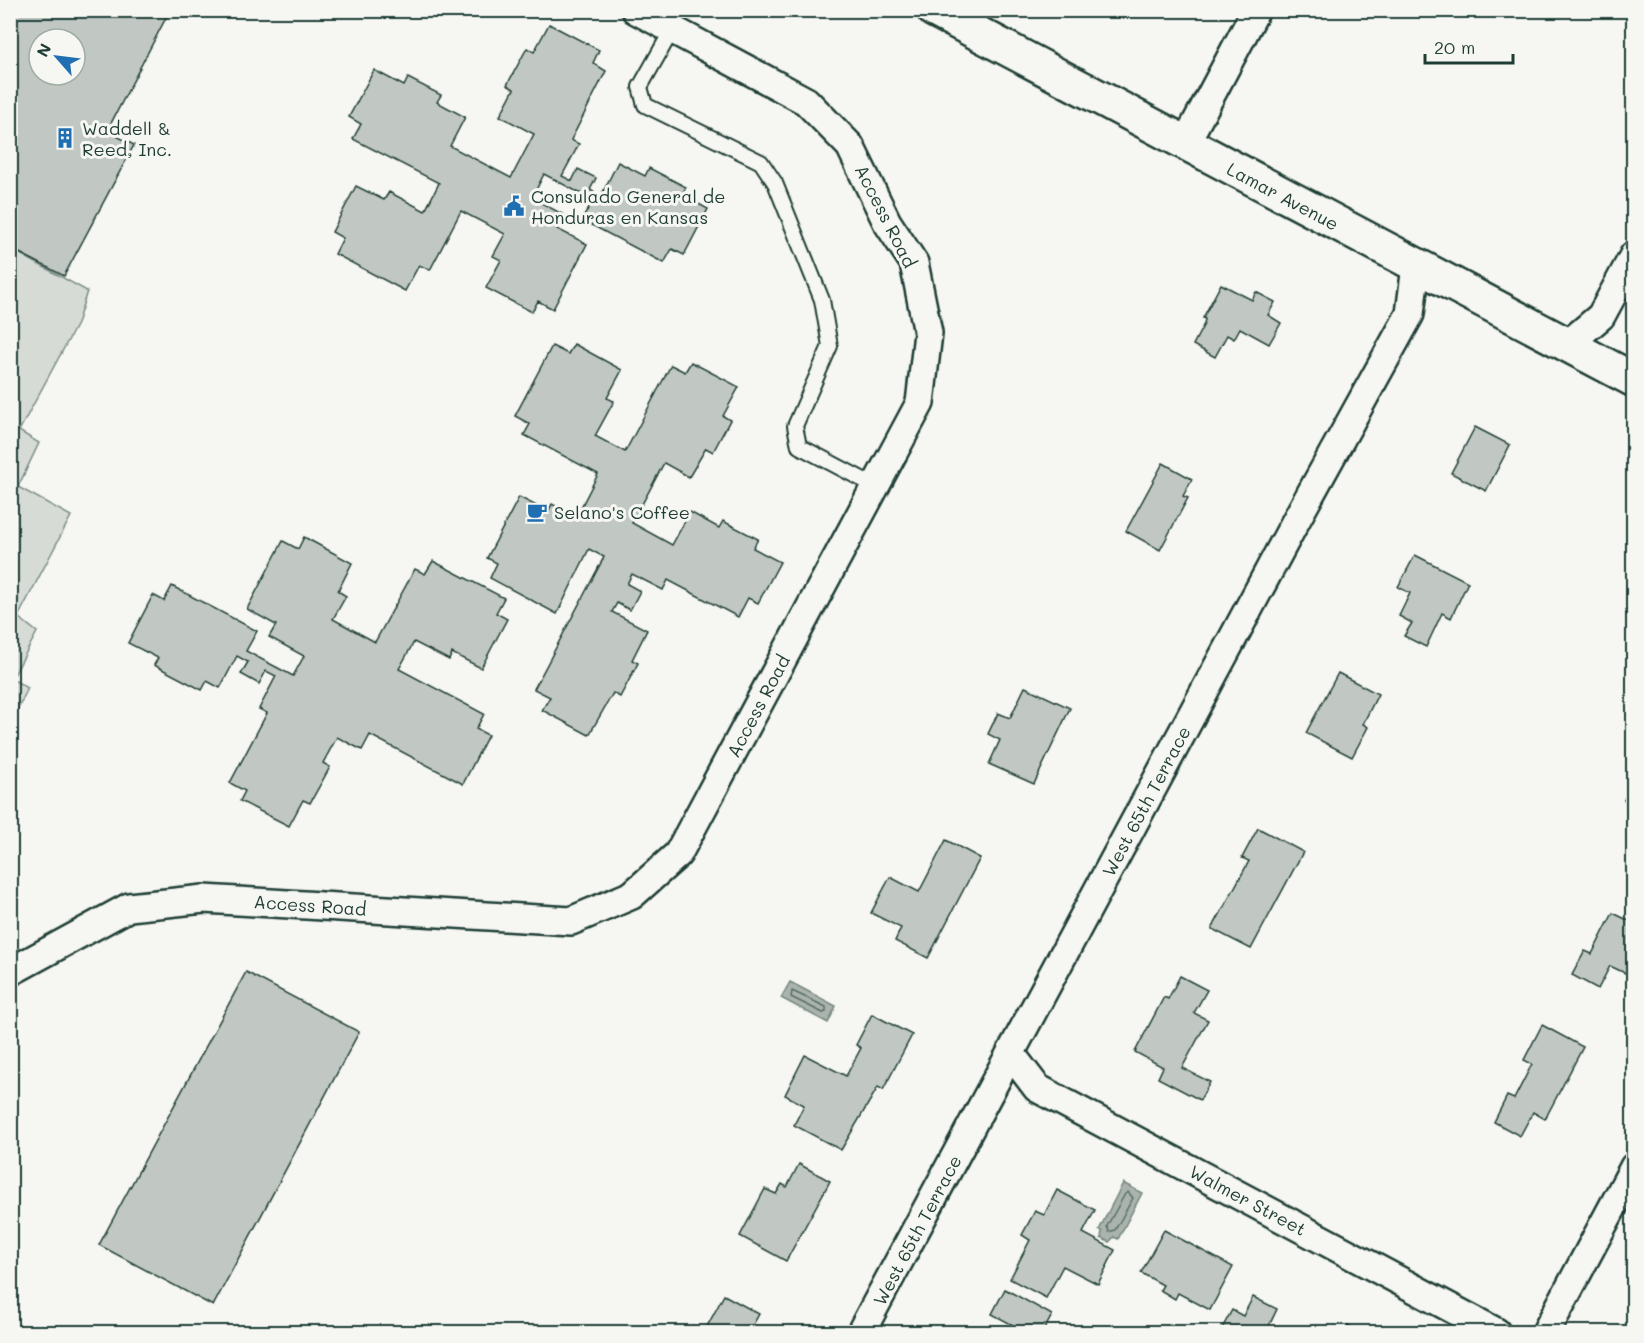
<svg xmlns="http://www.w3.org/2000/svg" width="1644" height="1343" font-family="Mali,sans-serif">
<style>
.green{fill:#d6dbd6;stroke:#7a8c85;stroke-width:1.5}
.water{fill:#aab3ae;stroke:#72847d;stroke-width:1.5}
.lines{fill:none;stroke-linecap:round;stroke-linejoin:round}
.shore{stroke:#576c65;stroke-width:1.5}
.building{fill:#c1c8c3;stroke:#1f3d34;stroke-width:1.5;fill-rule:evenodd}
.service-casing{stroke:#1f3d34;stroke-width:18}
.minor-casing{stroke:#1f3d34;stroke-width:32}
.tertiary-casing{stroke:#1f3d34;stroke-width:38}
.service{stroke:#f6f6f2;stroke-width:14}
.minor{stroke:#f6f6f2;stroke-width:27}
.tertiary{stroke:#f6f6f2;stroke-width:33}
.labels{text-anchor:middle;dominant-baseline:central;stroke-width:6;stroke-linejoin:round;paint-order:stroke}
.poi-label{font-size:18px;fill:#1f3d34;stroke:#f6f6f2;text-anchor:start}
.street-label{font-size:18px;fill:#1f3d34;stroke:#f6f6f2}
</style>
<rect width="100%" height="100%" fill="#f6f6f2"/>
<filter id="ink" filterUnits="userSpaceOnUse"><feTurbulence type="fractalNoise" baseFrequency=".0167" numOctaves="2"/><feDisplacementMap in="SourceGraphic" scale="12" xChannelSelector="R" yChannelSelector="G"/><feConvolveMatrix kernelMatrix="1 2 1 2 8 2 1 2 1" color-interpolation-filters="sRGB"/></filter>
<g filter="url(#ink)">
<polygon class="green" points="11,249 87,291 77,324 19,431 39,443 18,487 71,516 18,617 37,632 12,679 28,688 11,723"/>
<g class="water">
<polygon points="790,982 836,1006 828,1023 781,998"/>
<polygon points="1123,1183 1142,1193 1118,1239 1114,1237 1109,1242 1101,1238 1102,1231 1099,1230"/>
</g>
<g class="lines">
<g class="shore">
<polygon points="792,991 826,1007 826,1012 823,1013 791,997"/>
<polygon points="1128,1192 1133,1198 1115,1230 1109,1232 1107,1226 1125,1194"/>
</g>
</g>
<g class="building">
<path d="M10,10h160l-63,121 27,14 -70,131 -54,-28zM39,39h36v36h-36z"/>
<polygon points="549,24 599,50 593,63 606,71 571,140 579,144 562,176 572,181 578,169 596,178 590,190 601,196 618,162 645,176 649,168 686,187 682,195 708,209 684,255 672,249 664,263 582,220 593,200 544,174 532,198 564,215 557,229 587,244 553,309 538,301 532,312 486,288 501,260 493,256 505,234 461,211 430,270 419,265 405,291 335,254 343,238 332,232 356,186 384,200 389,192 425,211 439,183 353,139 361,124 349,117 374,70 404,86 408,78 441,95 437,102 465,117 450,146 511,178 534,134 500,116 514,89 507,85 527,48 534,52"/>
<polygon points="1221,284 1252,300 1256,292 1275,302 1268,315 1281,323 1269,344 1240,328 1234,339 1227,335 1215,357 1193,345 1204,324 1205,319 1203,318"/>
<polygon points="574,344 622,370 607,398 614,401 595,436 625,452 671,365 685,372 691,362 739,387 723,416 730,420 713,452 706,448 689,477 664,463 632,523 672,545 690,512 719,528 723,521 758,539 753,548 780,562 758,603 748,598 738,617 668,580 663,590 632,574 627,584 640,591 630,610 617,603 612,612 647,630 632,660 638,663 620,697 613,693 589,735 542,710 550,697 534,689 604,557 589,549 557,614 490,578 497,563 487,558 519,497 548,512 552,504 576,517 598,474 524,435 530,424 515,416 552,346 568,354"/>
<polygon points="1475,427 1510,445 1486,491 1451,473"/>
<polygon points="1163,463 1192,479 1183,496 1188,498 1160,550 1126,531"/>
<polygon points="304,537 352,563 338,591 346,596 333,619 375,642 415,569 425,574 433,561 504,598 496,613 507,619 481,668 452,653 449,660 414,642 399,669 484,714 476,729 488,735 463,784 370,735 362,750 337,737 323,763 330,767 310,803 303,800 289,826 240,801 245,791 230,783 267,713 259,709 276,676 266,671 259,684 241,674 248,662 237,656 220,688 207,681 202,690 154,665 158,658 128,643 153,595 164,601 172,586 257,631 246,651 293,676 304,656 269,637 276,625 247,609 283,541 298,549"/>
<polygon points="1415,555 1468,582 1451,618 1442,613 1426,647 1404,636 1412,623 1399,616 1410,593 1398,587"/>
<polygon points="1338,673 1378,694 1363,724 1368,727 1352,757 1306,733"/>
<polygon points="1025,687 1070,708 1034,784 989,764 1000,740 988,734 998,713 1010,718"/>
<polygon points="1634,782 1634,805 1624,800"/>
<polygon points="1258,828 1303,852 1251,949 1212,929 1249,861 1242,858"/>
<polygon points="946,840 980,858 928,958 895,941 901,928 871,913 890,877 919,892"/>
<polygon points="1613,913 1634,923 1634,957 1625,973 1610,966 1598,989 1572,975 1585,951 1592,954"/>
<polygon points="246,972 359,1032 213,1306 99,1245"/>
<polygon points="1180,976 1207,990 1194,1013 1208,1020 1182,1068 1210,1082 1200,1100 1158,1078 1163,1067 1135,1052 1164,997 1168,999"/>
<polygon points="872,1014 912,1035 883,1090 878,1087 841,1150 794,1125 804,1105 785,1095 805,1055 846,1076 861,1048 856,1045"/>
<polygon points="1542,1025 1583,1047 1545,1119 1533,1112 1520,1136 1494,1122 1507,1096 1514,1099 1532,1064 1524,1060"/>
<polygon points="799,1164 830,1181 786,1261 740,1236 765,1189 776,1194 782,1184 787,1187"/>
<polygon points="1057,1190 1095,1210 1083,1233 1115,1250 1098,1284 1063,1266 1046,1298 1010,1279 1030,1240 1022,1235 1035,1211 1044,1215"/>
<polygon points="1164,1230 1233,1267 1210,1310 1178,1293 1175,1299 1160,1290 1163,1285 1141,1273"/>
<polygon points="1005,1289 1052,1315 1043,1332 1011,1332 1015,1326 992,1314"/>
<polygon points="724,1295 759,1314 749,1332 704,1332"/>
<polygon points="1253,1297 1277,1309 1267,1330 1273,1332 1220,1332 1232,1310 1243,1316"/>
<polygon points="1348,1325 1361,1332 1344,1332"/>
</g>
<g class="lines">
<g class="service-casing">
<polyline id="service" points="672,30 640,87 645,105 761,162 775,183 822,300 830,346 795,426 799,446 875,486"/>
</g>
<g class="minor-casing">
<g id="minor">
<polyline points="1185,144 1256,10"/>
<polyline points="1568,344 1601,316 1634,255"/>
<polyline points="10,972 129,907 204,899 571,921 632,895 678,854 920,403 928,333 914,263 887,222 850,146 806,101 636,10"/>
<polyline points="1011,1054 1037,1088 1496,1332"/>
<polyline points="861,1332 1300,513 1410,314 1416,266"/>
<polyline points="1546,1332 1634,1167"/>
</g>
</g>
<g class="tertiary-casing">
<polyline id="tertiary" points="934,10 1634,380"/>
</g>
<use href="#service" class="service"/>
<use href="#minor" class="minor"/>
<use href="#tertiary" class="tertiary"/>
</g>
</g>
<defs>
<g id="building-bare" transform="scale(1.62)"><path d="M-4-6H4V6H1V3H-1V6H-4ZM-2.5-4.3h1.7v1.8h-1.7ZM.8-4.3h1.7v1.8H.8ZM-2.5-1h1.7V.8h-1.7ZM.8-1h1.7V.8H.8Z" fill="#1f6fb2" stroke="#f6f6f2" stroke-width="2.5" paint-order="stroke"/></g>
<g id="civic-bare" transform="scale(1.62)"><path d="M-.6-6.5H3V-4.5H.6V-3L4-1V1h2V6H-6V1h2V-1L-.6-3ZM-1.2 2.5V6h2.4V2.5Z" fill="#1f6fb2" stroke="#f6f6f2" stroke-width="2.5" paint-order="stroke"/></g>
<g id="cafe-bare" transform="scale(1.62)"><path d="M-5.5-4.5H6V0H3Q3 3.5 0 3.5H-2.5Q-5.5 3.5-5.5 0ZM3-3.2v2h1.7v-2ZM-6 4.5H4V6H-6Z" fill="#1f6fb2" stroke="#f6f6f2" stroke-width="2.5" paint-order="stroke"/></g>
</defs>
<g fill-rule="evenodd">
<use href="#building-bare" x="65" y="138"/>
<use href="#civic-bare" x="514" y="206"/>
<use href="#cafe-bare" x="537" y="512"/>
</g>
<g class="labels">
<g class="poi-label">
<text x="82" y="128">Waddell &amp;<tspan x="82" dy="21">Reed, Inc.</tspan></text>
<text x="531" y="196">Consulado General de<tspan x="531" dy="21">Honduras en Kansas</tspan></text>
<text x="554" y="512">Selano's Coffee</text>
</g>
<g class="street-label">
<text transform="translate(1283 196) rotate(28)">Lamar Avenue</text>
<text transform="translate(886 216) rotate(63)">Access Road</text>
<text transform="translate(758 706) rotate(-62)">Access Road</text>
<text transform="translate(1146 801) rotate(-62)">West 65th Terrace</text>
<text transform="translate(310 905) rotate(4)">Access Road</text>
<text transform="translate(1248 1200) rotate(28)">Walmer Street</text>
<text transform="translate(917 1230) rotate(-62)">West 65th Terrace</text>
</g>
</g>
<rect width="1644" height="1343" fill="none" stroke="#f6f6f2" stroke-width="36"/>
<rect x="18" y="18" width="1608" height="1307" fill="none" stroke="#1f3d34" stroke-width="2" filter="url(#ink)"/>
<g transform="translate(57 57) rotate(298)"><circle r="28" fill="#f6f6f2" stroke="#a0aca6" stroke-width="1.5"/>
<path d="M0-4.5L10 22L0 15L-10 22Z" fill="#1f6fb2"/>
<text y="-9" font-size="16" font-weight="bold" text-anchor="middle" fill="#1f3d34">N</text>
</g>
<path d="M1425 54v9h88v-9" fill="none" stroke="#1f3d34" stroke-width="3"/>
<text x="1434" y="54" font-size="18" fill="#1f3d34" stroke="#f6f6f2" stroke-width="4.5" paint-order="stroke">20 m</text>
</svg>
